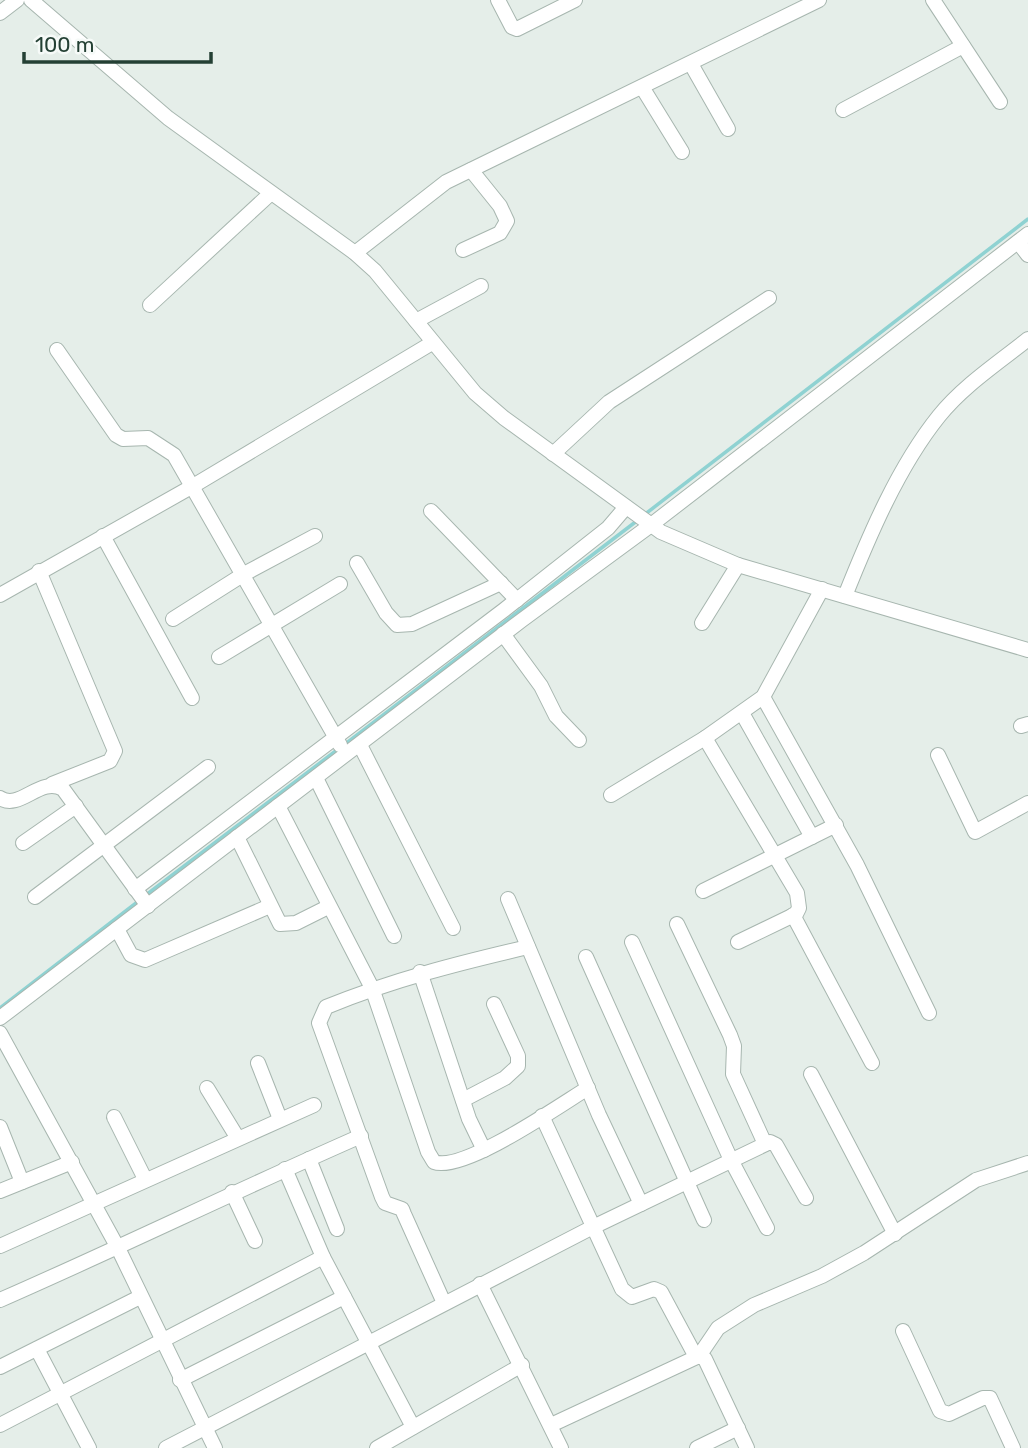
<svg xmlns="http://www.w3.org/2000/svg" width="1028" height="1448" font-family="Rubik,sans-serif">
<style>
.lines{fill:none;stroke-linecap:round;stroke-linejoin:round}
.stream{stroke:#8fd2d2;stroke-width:3.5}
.minor-casing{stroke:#a7b6af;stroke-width:16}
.minor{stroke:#fff;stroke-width:14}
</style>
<rect width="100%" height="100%" fill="#e5eee9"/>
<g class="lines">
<g class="stream">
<polyline points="644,515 1028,219"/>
<polyline points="344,745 638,520"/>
<polyline points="146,895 337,750"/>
<polyline points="0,1008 140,900"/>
</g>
<g class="minor-casing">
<g id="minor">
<polyline points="31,0 168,118 355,253 375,271 475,393 504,418 661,532 738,565 1028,650"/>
<polyline points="498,0 512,27 517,29 575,0"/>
<polyline points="933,0 1000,102"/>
<polyline points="0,13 17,0"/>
<polyline points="691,64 728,129"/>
<polyline points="642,87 682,152"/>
<polyline points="843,110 963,46"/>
<polyline points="1018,242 1028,255"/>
<polyline points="463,250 500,233 507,221 500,206 471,170"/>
<polyline points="355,253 446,182 819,0"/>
<polyline points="150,305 270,194"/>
<polyline points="416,321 481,286"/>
<polyline points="57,350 116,435 123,439 148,438 174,455 340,745"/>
<polyline points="553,454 609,402 769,298"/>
<polyline points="431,511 517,600"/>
<polyline points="103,536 192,698"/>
<polyline points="357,563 386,613 397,625 412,624 501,583"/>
<polyline points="39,571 115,751 110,761 52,784"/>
<polyline points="0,595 193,486 432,343"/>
<path d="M845,596c24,-60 53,-129 94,-180 24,-30 59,-53 89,-77"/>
<polyline points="173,619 244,574 315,536"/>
<polyline points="702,623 738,565"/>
<polyline points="503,634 541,686 556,716 579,740"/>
<polyline points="219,657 340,584"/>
<polyline points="763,697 857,865 929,1013"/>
<polyline points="742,713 812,837"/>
<polyline points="1021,726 1028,724"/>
<polyline points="705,738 797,893 799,908 796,914 738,942"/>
<polyline points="360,745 453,928"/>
<polyline points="938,755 975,832 1028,803"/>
<polyline points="316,778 394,936"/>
<polyline points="611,795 705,738 763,697 822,589"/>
<path d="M0,798c20,13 40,-22 63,-9l85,117"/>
<path d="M278,806l94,182 56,164 6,10c29,11 126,-57 154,-74"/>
<polyline points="237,837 280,924 296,923 328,907"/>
<polyline points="23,843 76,806"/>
<polyline points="135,889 504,610 608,528 626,507"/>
<polyline points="703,891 836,825"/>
<polyline points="35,897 208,767"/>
<polyline points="508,899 599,1115 641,1204"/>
<polyline points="793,915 872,1063"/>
<polyline points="677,924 730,1035 734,1046 733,1074 765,1144"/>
<polyline points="117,929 131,955 145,960 270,906"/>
<polyline points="632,942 731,1160 767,1228"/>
<polyline points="586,957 704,1220"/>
<polyline points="420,972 469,1119 484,1150"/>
<polyline points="0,1018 522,620 651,525 1028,234"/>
<polyline points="0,1033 118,1248 215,1448"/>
<polyline points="258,1063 280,1119"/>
<polyline points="811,1074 895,1234"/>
<polyline points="207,1088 237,1137"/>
<polyline points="463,1100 505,1078 518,1066 518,1056 494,1004"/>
<polyline points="542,1116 622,1289 632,1297 654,1289 661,1292 696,1357"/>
<polyline points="114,1117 145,1179"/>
<polyline points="0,1127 22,1182"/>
<polyline points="309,1159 337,1229"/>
<polyline points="285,1169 323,1257 413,1427"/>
<polyline points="0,1191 72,1162"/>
<polyline points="232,1192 255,1241"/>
<polyline points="0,1246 314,1105"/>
<polyline points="480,1284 561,1448"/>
<path d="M0,1300c121,-53 240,-111 361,-164"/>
<path d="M444,1303l-40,-89 -2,-5 -17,-6 -3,-6 -63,-174 7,-16c66,-27 133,-44 202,-60"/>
<polyline points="903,1331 940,1411 949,1414 983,1398 990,1398 1013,1448"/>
<polyline points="37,1349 89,1448"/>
<polyline points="699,1356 718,1328 754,1305 822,1276 864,1253 976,1180 1028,1163"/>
<polyline points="0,1367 140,1297"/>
<polyline points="180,1380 344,1297"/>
<polyline points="0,1425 323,1257"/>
<polyline points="551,1425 699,1356 705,1359 747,1448"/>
<polyline points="166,1448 591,1228 770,1142 776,1145 806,1198"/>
<polyline points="377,1448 522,1365"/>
<polyline points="697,1448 738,1428"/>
</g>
</g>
<use href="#minor" class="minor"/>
</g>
<path d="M24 52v10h187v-10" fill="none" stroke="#244034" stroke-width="3.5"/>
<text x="35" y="52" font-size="21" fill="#244034" stroke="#f6faf8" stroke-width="5" paint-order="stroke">100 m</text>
</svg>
